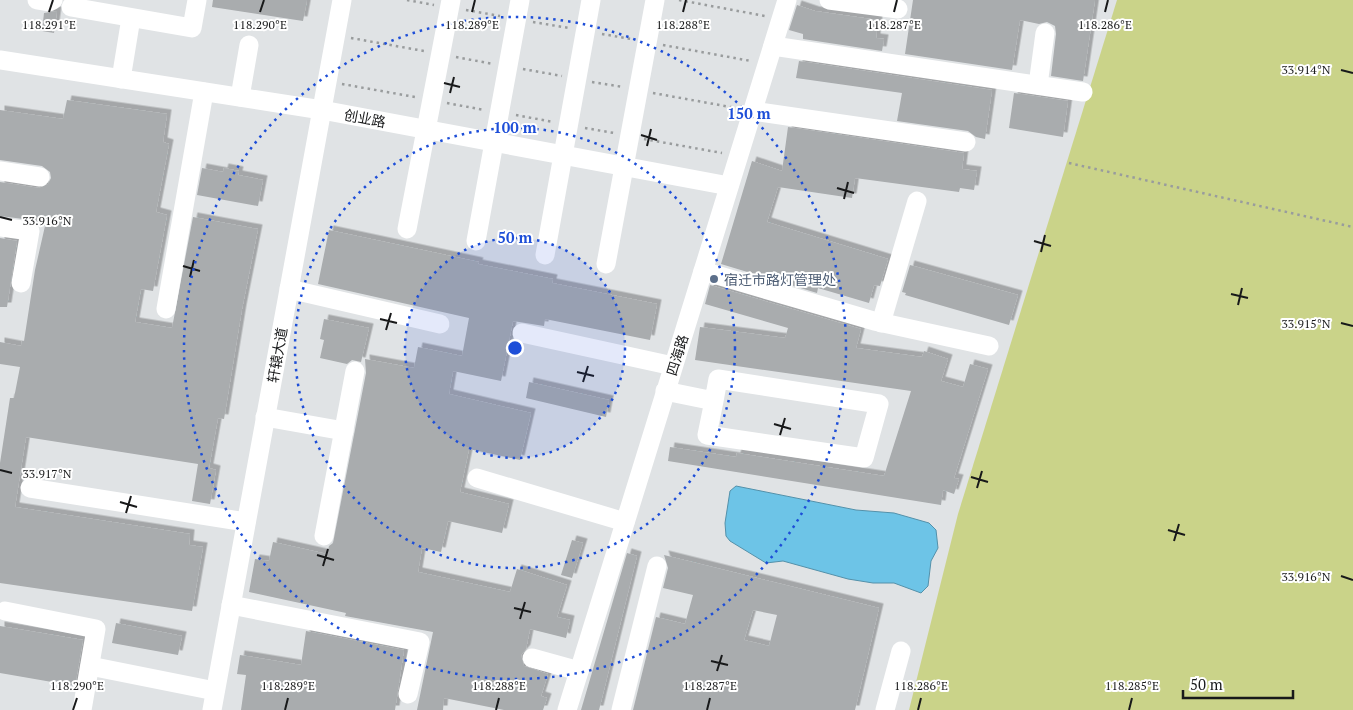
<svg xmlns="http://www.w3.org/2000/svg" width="1353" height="710" font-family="'PT Serif','Noto Sans SC',serif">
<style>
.green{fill:#cad389}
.water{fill:#6dc4e7;stroke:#5491aa}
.building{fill:#a9acae;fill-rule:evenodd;filter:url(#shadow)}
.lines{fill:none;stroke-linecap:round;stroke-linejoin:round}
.path{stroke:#999c9d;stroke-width:2.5;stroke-dasharray:2.5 4;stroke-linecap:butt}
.minor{stroke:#fff;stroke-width:19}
.ticks{fill:none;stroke:#18191a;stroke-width:2}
.ring{fill:none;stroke:#1d4ed8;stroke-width:2.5;stroke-dasharray:2.5 5}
.service-dot{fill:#5c6f8a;stroke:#fff;stroke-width:2}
.labels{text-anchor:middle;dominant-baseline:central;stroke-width:4;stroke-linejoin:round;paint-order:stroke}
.street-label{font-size:14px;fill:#18191a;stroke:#fff}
.service-label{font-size:14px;fill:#4e5e75;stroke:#fff;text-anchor:start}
.ticks-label{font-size:12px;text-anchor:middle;fill:#18191a;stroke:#fff;stroke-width:4;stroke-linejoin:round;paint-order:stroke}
.centre{fill:#1d4ed8;stroke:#fff;stroke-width:2.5}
.ring-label{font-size:15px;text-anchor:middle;font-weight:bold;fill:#1d4ed8;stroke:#fff;stroke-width:4;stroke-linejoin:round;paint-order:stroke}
</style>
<defs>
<filter id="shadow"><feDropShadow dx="4.5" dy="-4.5" stdDeviation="0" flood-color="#0004"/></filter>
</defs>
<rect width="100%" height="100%" fill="#e0e3e5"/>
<polygon class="green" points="1117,0 1353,0 1353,710 909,710 958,514"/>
<polygon class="water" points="736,486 856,510 894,513 929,523 936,530 938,548 931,561 928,586 921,593 894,583 873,583 848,579 783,561 766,563 730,541 726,536 725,523 730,491"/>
<g class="building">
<polygon points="213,0 307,0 303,21 212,7"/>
<polygon points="913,0 1095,0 1083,81 1051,76 1056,34 1055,26 1047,22 1039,24 1020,20 1012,70 905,54"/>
<polygon points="797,5 815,11 878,20 876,38 884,39 882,51 803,39 803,34 789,30"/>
<polygon points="57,11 54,33 42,31 44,13"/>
<polygon points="799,61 992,90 985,139 976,137 968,131 897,121 902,93 796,78"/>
<polygon points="1014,93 1068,101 1063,137 1009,128"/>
<polygon points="67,100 167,114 163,142 169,144 156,212 167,215 153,291 141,289 135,322 172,328 193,217 258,229 242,309 224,419 218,418 209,468 216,470 210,504 192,501 198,464 26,437 15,507 190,534 189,545 203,547 192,611 0,583 0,463 10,398 14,398 20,367 0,364 0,342 21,346 22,341 24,341 35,270 45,226 31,220 0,216 0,182 39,188 48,184 51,178 50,172 42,166 0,160 0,110 63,119"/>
<polygon points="788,127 964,153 962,169 977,171 974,190 960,188 959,192 855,178 852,198 778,187 767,222 888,259 880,286 874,285 869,303 818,288 817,293 721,264 752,161 782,171"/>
<polygon points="202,168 223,172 224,168 239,171 238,175 263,180 258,206 197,195"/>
<polygon points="329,230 479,262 478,264 553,279 552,283 657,304 650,340 545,319 544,326 513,321 501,381 453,371 449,394 531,413 520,460 469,449 460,492 509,504 502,533 448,521 441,552 422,548 418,572 510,592 517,569 567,585 557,617 570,620 566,638 530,629 526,649 521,655 524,666 548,674 541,696 547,698 543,710 504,710 444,698 443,710 417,710 433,632 345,616 346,613 249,592 255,559 269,561 273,542 327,554 329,546 333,543 366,373 365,359 414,368 418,347 462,356 469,318 318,284"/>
<polygon points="0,238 17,241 7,307 0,307"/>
<polygon points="910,265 1018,295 1009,325 905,295 906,293 902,292"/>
<polygon points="710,285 861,329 856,348 922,357 924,351 948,359 941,381 963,387 970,364 988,369 954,478 959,479 954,494 943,490 941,505 668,461 670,447 736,457 737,453 884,476 911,391 695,360 700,327 785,338 788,328 705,304"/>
<polygon points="324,319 369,328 361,362 352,360 347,364 320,358 324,340 320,339"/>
<polygon points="529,382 609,400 606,417 526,398"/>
<polygon points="572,540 583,543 572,578 561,575"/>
<polygon points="627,553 637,556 599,710 581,710"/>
<path d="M664,555l215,53 -24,102h-222l23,-93 29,7 8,-29 -30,-7 5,-20zM753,610l24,5 -8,31 -25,-6z"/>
<polygon points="116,623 182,636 178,655 112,643"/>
<polygon points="0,626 83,640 75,686 0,673"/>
<polygon points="306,631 404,650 395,710 241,710 246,675 237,674 240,655 301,665"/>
</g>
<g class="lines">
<g class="path">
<polyline points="407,0 434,5"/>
<polyline points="679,0 765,16"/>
<polyline points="466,10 500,16"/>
<polyline points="533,22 569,28"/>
<polyline points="602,34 631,39"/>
<polyline points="351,38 424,51"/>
<polyline points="663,45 751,61"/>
<polyline points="456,57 493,64"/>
<polyline points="523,69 562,76"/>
<polyline points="592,82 623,87"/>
<polyline points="342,84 415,97"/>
<polyline points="653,93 736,108"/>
<polyline points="447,103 484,110"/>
<polyline points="516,115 553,122"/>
<polyline points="585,128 614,133"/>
<polyline points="644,139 722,153"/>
<polyline points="1069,163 1353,227"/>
</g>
<g class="minor">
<polyline points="37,0 49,2 53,0"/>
<polyline points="829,0 898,9"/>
<polyline points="71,7 192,28 197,0"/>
<polyline points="773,46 1083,92"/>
<polyline points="0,60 322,110 729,186"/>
<polyline points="121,79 131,18"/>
<polyline points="1038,85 1045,33"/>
<polyline points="240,97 249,45"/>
<polyline points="753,111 966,142"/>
<polyline points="0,171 40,177"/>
<polyline points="0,227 30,231 21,283"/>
<polyline points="407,229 451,0"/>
<polyline points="476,241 520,0"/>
<polyline points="545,255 591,0"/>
<polyline points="606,264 655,0"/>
<polyline points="703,271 874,321 989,346"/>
<polyline points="289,289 440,324"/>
<polyline points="166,309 204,92"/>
<polyline points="881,323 917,201"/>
<polyline points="522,333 673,366"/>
<polyline points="665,391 714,401 707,435 864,458 879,404 718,379 714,401"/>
<polyline points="265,417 344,431"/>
<polyline points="477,478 625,522"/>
<polyline points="30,488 246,522"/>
<polyline points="324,536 355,371"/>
<polyline points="231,605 420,642 408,694"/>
<polyline points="5,611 96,629 82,710"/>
<polyline points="532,658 579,671"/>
<polyline points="90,666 215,691"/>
<polyline points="212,710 342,0"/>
<polyline points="567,710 787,0"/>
<polyline points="621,710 657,566"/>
<polyline points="885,710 901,651"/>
</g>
</g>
<path class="ticks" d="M49,12l4,-12M260,12l4,-12M472,12l3,-12M683,12l3,-12M894,12l3,-12M1105,12l3,-12M1341,70l12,3M444,83l16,4M450,93l4,-16M641,135l16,5M647,146l4,-17M837,188l17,5M844,199l4,-17M0,217l12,3M1034,241l17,5M1041,252l4,-17M183,266l17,5M190,277l4,-17M1231,294l17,4M1238,305l4,-17M380,319l17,4M1341,323l12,3M386,330l5,-17M577,372l17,4M583,382l5,-16M774,424l17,5M780,435l5,-17M0,470l12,3M971,477l17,5M977,488l5,-17M120,502l17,5M126,513l5,-17M1168,530l17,5M1174,541l5,-17M317,555l17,5M323,566l5,-17M1341,576l12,4M514,608l17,4M520,619l5,-17M711,661l17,4M717,671l5,-16M73,710l4,-12M285,710l3,-12M496,710l3,-12M707,710l3,-12M918,710l3,-12M1129,710l3,-12"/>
<circle cx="515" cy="348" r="110" fill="#1d4ed8" fill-opacity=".12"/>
<g class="ring">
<circle cx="515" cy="348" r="110"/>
<circle cx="515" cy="348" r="220"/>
<circle cx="515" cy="348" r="331"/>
</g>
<circle class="service-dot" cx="714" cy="279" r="5"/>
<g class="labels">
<g class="street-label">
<text transform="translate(365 118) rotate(11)">创业路</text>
<text transform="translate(277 355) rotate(-80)">轩辕大道</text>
<text transform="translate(677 355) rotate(-73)">四海路</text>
</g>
<g class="service-label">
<text x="724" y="279">宿迁市路灯管理处</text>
</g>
</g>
<g class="ticks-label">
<text x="49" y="29">118.291°E</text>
<text x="260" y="29">118.290°E</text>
<text x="472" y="29">118.289°E</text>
<text x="683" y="29">118.288°E</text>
<text x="894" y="29">118.287°E</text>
<text x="1105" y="29">118.286°E</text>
<text x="1306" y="74">33.914°N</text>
<text x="47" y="225">33.916°N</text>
<text x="1306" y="328">33.915°N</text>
<text x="47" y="478">33.917°N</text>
<text x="1306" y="581">33.916°N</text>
<text x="77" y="690">118.290°E</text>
<text x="288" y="690">118.289°E</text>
<text x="499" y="690">118.288°E</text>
<text x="710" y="690">118.287°E</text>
<text x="921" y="690">118.286°E</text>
<text x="1132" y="690">118.285°E</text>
</g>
<circle cx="515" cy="348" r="8" class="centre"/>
<g class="ring-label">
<text x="749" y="119">150 m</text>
<text x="515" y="133">100 m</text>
<text x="515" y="243">50 m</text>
</g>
<path d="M1183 690v8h110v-8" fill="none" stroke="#18191a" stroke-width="2.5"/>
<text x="1190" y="690" font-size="15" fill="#18191a" stroke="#ffffff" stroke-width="4" paint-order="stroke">50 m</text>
</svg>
